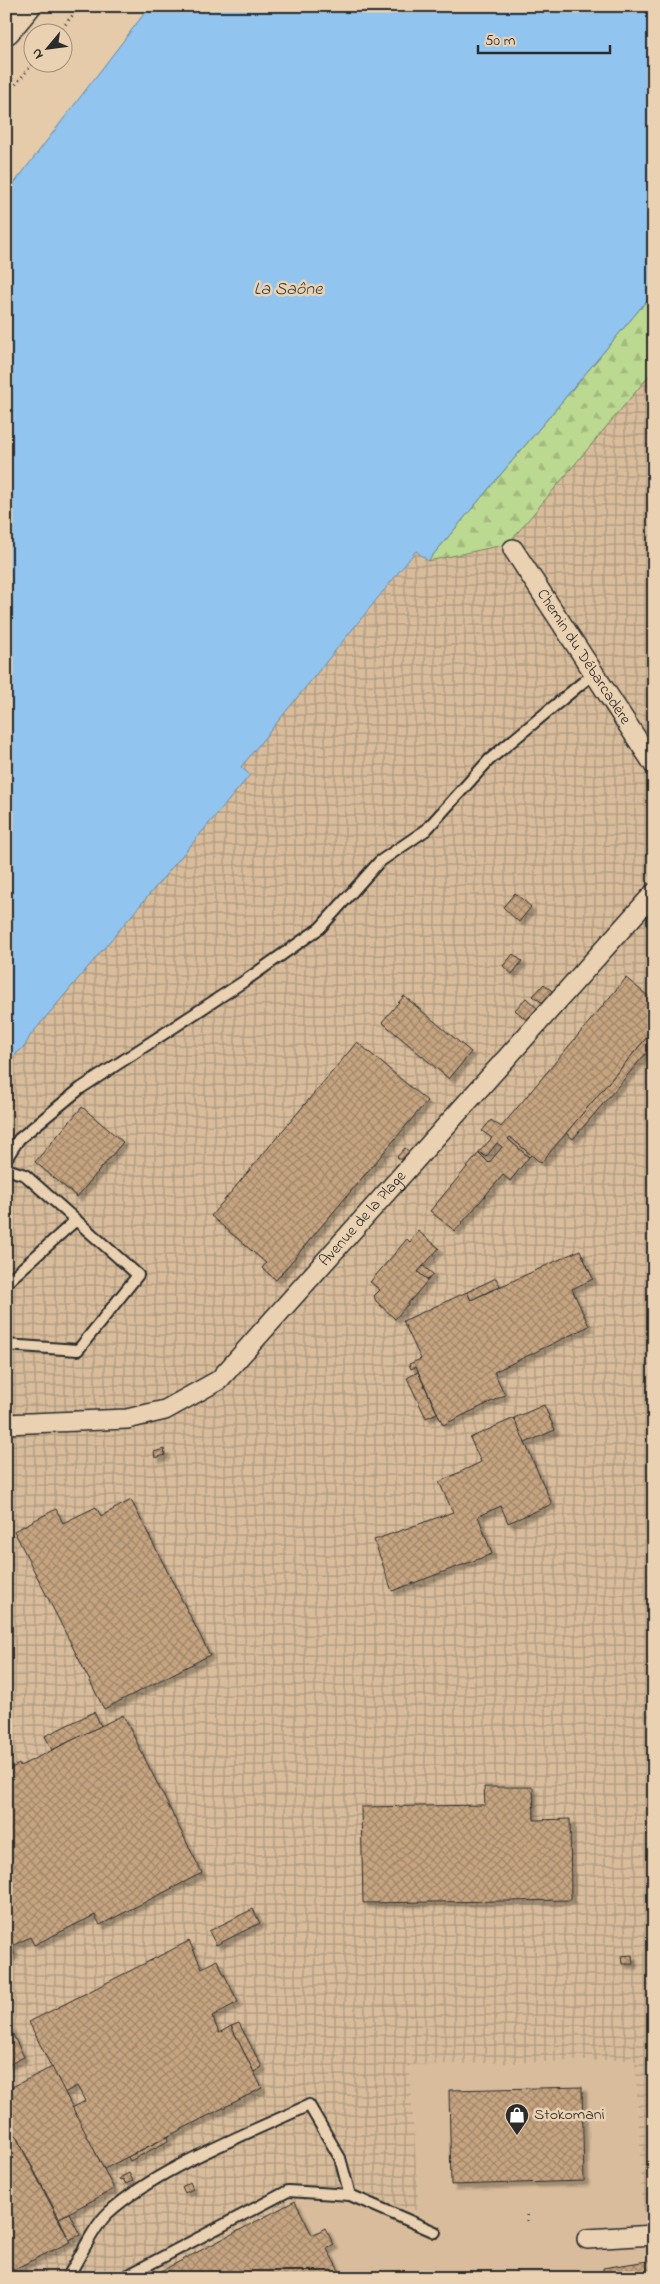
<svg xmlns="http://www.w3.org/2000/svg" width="660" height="2284" font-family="'Indie Flower',sans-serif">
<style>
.built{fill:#d8bc9b}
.industrial{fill:url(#industrial-grid)}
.forest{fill:url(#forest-firs);stroke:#74825e}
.water{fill:#91c4ee;stroke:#6887a0}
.building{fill:url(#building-cross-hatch);stroke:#2b2b2b;filter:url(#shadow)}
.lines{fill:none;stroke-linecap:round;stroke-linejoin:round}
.lane-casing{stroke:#2b2b2b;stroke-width:14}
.street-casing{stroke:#2b2b2b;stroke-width:22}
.secondary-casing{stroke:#2b2b2b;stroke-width:31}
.path{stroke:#2b2b2b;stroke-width:3;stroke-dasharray:1 4;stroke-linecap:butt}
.lane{stroke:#e9d1b1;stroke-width:10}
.street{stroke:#e9d1b1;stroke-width:19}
.secondary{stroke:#e9d1b1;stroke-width:28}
.labels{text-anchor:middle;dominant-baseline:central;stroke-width:5;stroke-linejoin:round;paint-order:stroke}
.street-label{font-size:16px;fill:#2b2b2b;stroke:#e9d1b1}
.poi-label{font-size:16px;fill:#2b2b2b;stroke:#e9d1b1;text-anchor:start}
.water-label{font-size:18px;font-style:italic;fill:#3a4248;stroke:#e9d1b1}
</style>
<defs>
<pattern id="industrial-grid" width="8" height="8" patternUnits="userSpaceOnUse" patternTransform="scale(1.25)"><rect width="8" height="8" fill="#d8bc9b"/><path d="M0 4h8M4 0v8" fill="none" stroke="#af997f"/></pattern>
<pattern id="forest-firs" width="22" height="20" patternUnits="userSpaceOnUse" patternTransform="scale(1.25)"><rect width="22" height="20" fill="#bcd991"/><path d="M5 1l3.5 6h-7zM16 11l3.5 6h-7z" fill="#a2ba7d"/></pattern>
<pattern id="building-cross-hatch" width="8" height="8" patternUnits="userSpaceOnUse" patternTransform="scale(1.25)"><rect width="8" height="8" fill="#c6a480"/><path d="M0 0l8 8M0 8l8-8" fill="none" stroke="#a18669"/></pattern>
<filter id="shadow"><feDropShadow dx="4.5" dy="4.5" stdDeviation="1" flood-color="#0004"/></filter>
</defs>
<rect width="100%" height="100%" fill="#e5cba9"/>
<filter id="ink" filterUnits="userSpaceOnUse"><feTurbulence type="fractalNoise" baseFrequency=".02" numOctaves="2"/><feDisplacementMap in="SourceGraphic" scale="10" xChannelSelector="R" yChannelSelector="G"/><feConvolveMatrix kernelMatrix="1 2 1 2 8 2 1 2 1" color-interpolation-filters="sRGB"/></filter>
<g filter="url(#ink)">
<polygon class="built" points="635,2060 643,2211 654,2214 654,2278 148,2278 295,2201 350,2195 419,2211 410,2065"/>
<polygon class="industrial" points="654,370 654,2214 643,2212 635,2060 410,2065 419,2211 350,2195 295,2201 148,2278 6,2278 6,1063 25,1046 30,1036 250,775 241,767 417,551 428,561 508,544"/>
<polygon class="forest" points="654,292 654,370 508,544 428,561"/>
<polygon class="water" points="150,6 654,6 654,292 428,561 416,551 241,767 250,775 30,1036 25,1046 6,1063 6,194"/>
<g class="building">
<polygon points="515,893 531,907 519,922 503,907"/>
<polygon points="513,954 522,961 512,974 503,966"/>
<polygon points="626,978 654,1001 654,1029 541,1163 510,1137 508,1139 529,1157 510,1181 503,1175 455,1231 430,1211 479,1153 489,1163 502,1147 497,1143 486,1157 479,1152 492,1138 482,1131 491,1120 501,1127"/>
<polygon points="544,984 554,993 544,1004 533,996"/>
<polygon points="404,996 471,1052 449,1079 382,1022"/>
<polygon points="526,998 539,1010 529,1022 515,1010"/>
<polygon points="654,1029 654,1044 573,1139 566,1133"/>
<polygon points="357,1042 427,1101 276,1280 262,1268 266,1263 211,1216"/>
<polygon points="82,1107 123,1142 77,1197 35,1162"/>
<polygon points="510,1137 531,1155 529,1157 508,1139"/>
<polygon points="405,1148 411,1153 403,1162 397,1157"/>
<polygon points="418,1231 439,1248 418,1272 428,1280 395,1319 376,1301 374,1296 380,1290 370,1282 407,1239 410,1242"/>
<polygon points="580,1250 593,1279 572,1289 589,1326 494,1372 505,1395 443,1425 416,1367 411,1369 409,1364 421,1359 403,1321 467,1292 471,1300"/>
<polygon points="423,1266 433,1274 428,1280 418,1272"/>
<polygon points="496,1278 500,1286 471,1300 467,1292"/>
<polygon points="418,1372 437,1413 426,1418 407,1378"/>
<polygon points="544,1405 555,1430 525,1443 514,1418"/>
<polygon points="514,1418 552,1504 508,1523 501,1506 478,1516 492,1554 392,1591 374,1540 453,1512 439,1482 481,1462 470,1438"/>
<polygon points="164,1449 165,1455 155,1458 154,1452"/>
<polygon points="131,1500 210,1655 104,1709 14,1531 56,1509 63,1523 96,1507 101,1516"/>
<polygon points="94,1712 101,1726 52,1750 45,1736"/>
<polygon points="123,1715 202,1873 100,1925 95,1915 34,1945 30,1937 12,1946 14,1954 6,1958 6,1771 19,1764 20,1766"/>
<polygon points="484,1787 533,1787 534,1820 570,1819 571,1900 363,1903 361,1807 485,1805"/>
<polygon points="253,1909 260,1923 216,1945 209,1931"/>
<polygon points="189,1941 202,1968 217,1960 238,2002 212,2016 219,2033 231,2026 262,2088 104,2169 72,2108 85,2101 77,2086 64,2093 29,2022"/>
<polygon points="632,1955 633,1964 622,1964 621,1956"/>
<polygon points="6,2021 24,2057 6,2066"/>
<polygon points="239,2023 262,2067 254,2072 231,2026"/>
<polygon points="52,2067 114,2189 59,2218 6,2117 6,2090"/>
<polygon points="582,2087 584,2181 451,2185 449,2090"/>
<polygon points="6,2117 70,2242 6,2273"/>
<polygon points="167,2137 168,2141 130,2161 128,2157"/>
<polygon points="129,2173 133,2181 126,2184 123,2179 120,2180 119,2178"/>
<polygon points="190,2182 193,2189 185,2193 182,2187"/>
<polygon points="295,2201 312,2235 325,2228 334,2245 327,2249 343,2278 148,2278"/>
<polygon points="69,2213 80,2235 69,2240 59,2218"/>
<polygon points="654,2260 654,2278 604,2278 603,2268"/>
</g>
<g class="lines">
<g class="lane-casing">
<g id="lane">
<polyline points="6,1159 19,1139 81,1088 246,980 320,928 379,862 426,830 489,760 594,673"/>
<polyline points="6,1169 25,1175 138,1275 78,1350 6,1345"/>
<polyline points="6,1283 76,1220"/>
<path d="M67,2278c12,-18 26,-51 41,-65 49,-45 140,-79 201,-108l31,53 10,37"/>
<polyline points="123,2278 288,2191 350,2195 435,2232"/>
</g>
</g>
<g class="street-casing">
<g id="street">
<path id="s1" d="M513,549l141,216"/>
<path id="s2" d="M6,1424l121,-5 38,-9 54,-30 435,-487"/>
<polyline points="587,2239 654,2235"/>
</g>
</g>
<g class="secondary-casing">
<polyline id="secondary" points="6,30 26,6"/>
</g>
<g class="path">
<polyline points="59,32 80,6"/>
<polyline points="6,96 34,62"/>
<polyline points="527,2215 527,2225"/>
</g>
<use href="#lane" class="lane"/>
<use href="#street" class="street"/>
<use href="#secondary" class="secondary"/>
</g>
</g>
<defs>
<g id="shop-pin" transform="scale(1.25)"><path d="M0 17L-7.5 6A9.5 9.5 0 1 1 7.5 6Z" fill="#2b2b2b" stroke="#e9d1b1"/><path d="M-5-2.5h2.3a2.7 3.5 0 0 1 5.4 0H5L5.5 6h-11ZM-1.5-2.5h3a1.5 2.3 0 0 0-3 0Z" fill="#fff"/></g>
</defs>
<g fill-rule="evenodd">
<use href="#shop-pin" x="517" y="2115"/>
</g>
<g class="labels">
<g class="street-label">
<text stroke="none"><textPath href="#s1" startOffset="129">Chemin du Débarcadère</textPath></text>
<text stroke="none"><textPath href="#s2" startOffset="438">Avenue de la Plage</textPath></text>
</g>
<g class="poi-label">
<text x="534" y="2115">Stokomani</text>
</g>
<g class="water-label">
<text x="288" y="290">La Saône</text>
</g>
</g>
<rect width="660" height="2284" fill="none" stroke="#e9d1b1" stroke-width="25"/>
<rect x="12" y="12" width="635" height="2259" fill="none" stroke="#2b2b2b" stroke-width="2" filter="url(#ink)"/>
<g transform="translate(48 48) rotate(241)"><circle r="24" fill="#e9d1b1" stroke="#9d8f7b"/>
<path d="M0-4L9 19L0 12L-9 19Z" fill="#2b2b2b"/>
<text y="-8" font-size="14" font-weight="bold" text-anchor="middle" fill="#2b2b2b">N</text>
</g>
<path d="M478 45v8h132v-8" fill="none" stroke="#2b2b2b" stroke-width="2.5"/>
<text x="485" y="45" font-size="15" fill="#2b2b2b" stroke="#e9d1b1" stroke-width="4" paint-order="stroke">50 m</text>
</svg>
